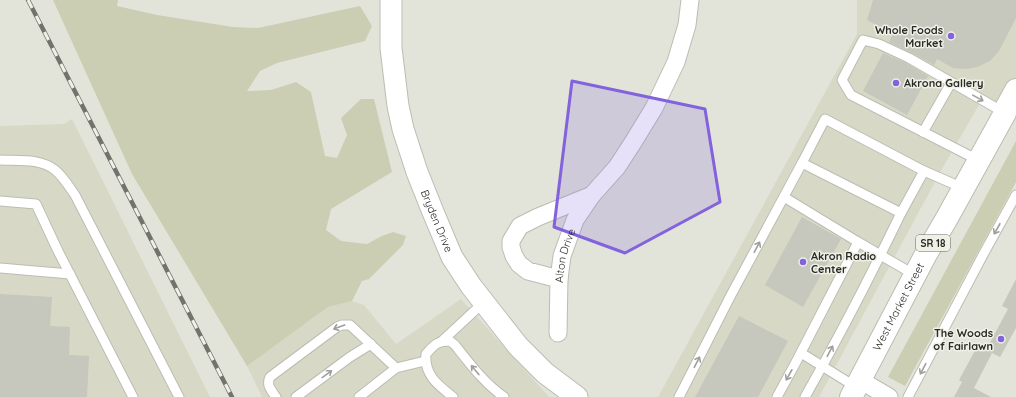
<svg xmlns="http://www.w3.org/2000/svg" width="1016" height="397" font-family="Quicksand,sans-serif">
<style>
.built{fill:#d7d9c6}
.green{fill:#cbceb2}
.building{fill:#c6c7bd}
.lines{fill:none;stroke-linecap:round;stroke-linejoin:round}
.service-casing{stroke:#bbbdb2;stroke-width:11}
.minor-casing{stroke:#bbbdb2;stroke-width:19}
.tertiary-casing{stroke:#bbbdb2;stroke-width:23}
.primary-casing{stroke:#bbbdb2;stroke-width:24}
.service{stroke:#fff;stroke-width:9}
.minor{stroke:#fff;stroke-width:17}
.tertiary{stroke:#fff;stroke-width:21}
.primary{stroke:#fff;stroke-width:22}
.rail-casing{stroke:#72736c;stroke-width:4.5}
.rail{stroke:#f0f1e6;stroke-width:3;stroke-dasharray:9;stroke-linecap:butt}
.oneway{stroke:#9f9f9d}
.marked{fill:#8262dd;fill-opacity:0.2;stroke:#8262dd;stroke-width:3;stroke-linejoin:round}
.poi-dot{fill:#8262dd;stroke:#f0f1e6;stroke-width:1.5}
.labels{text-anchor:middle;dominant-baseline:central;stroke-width:3;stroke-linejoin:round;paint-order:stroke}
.shield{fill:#f0f1e6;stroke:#656660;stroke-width:1}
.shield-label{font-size:10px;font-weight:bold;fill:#2a2a26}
.poi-label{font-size:11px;font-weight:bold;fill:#2a2a26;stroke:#f0f1e6;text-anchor:end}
.street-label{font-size:11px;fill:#2a2a26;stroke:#f0f1e6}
</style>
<rect width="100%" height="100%" fill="#e3e4d9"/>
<g class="built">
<polygon points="857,0 1016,0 1016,90 1005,110 983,98 942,169 819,397 658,397 857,34"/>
<polygon points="72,119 210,397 0,397 0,126 64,124"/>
<polygon points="461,299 549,397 262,397 247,366 328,307 352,301 364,305 396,344"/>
</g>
<g class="green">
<polygon points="53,0 118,0 117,6 157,15 233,27 258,28 360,6 372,26 365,41 277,63 260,71 247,91 271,90 296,82 311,92 325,156 337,158 347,135 341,118 361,99 374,99 392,172 331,209 326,230 341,241 367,244 382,236 393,232 406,236 403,245 369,279 362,281 352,301 328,307 247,366 132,174"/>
<polygon points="1016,141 1016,182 905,386 888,377"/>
</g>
<g class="building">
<polygon points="873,0 1016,0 1016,18 999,51 990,61 977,67 966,69 953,68 937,59 934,65 912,53 889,42 893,34 867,20"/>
<polygon points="883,53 906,63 928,76 907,115 863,91"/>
<polygon points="802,217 841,239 803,307 765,285"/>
<polygon points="1016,279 1016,328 1000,357 986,350 1008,309 1002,306"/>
<polygon points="0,294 52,297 50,326 70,327 69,355 89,356 87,397 0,397"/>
<polygon points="739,316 788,341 758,397 695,397"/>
<polygon points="978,345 992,353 974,388 991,397 954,397 962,382 959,380"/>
</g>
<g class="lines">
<g class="service-casing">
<g id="service">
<polyline points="923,132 951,83"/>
<path d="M0,160c19,1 40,-2 55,10 7,5 15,18 20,25l104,202"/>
<polyline points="978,160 851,95 842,80 863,40 879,44 909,58 1005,113"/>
<polyline points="802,163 825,119 924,171"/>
<polyline points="784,197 858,242"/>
<polyline points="0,201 36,204 58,251 133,397"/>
<polyline points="901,213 924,171 963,188"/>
<polyline points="0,268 70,274"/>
<polyline points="442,341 484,302"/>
<polyline points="801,353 856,387"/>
<path d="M276,397c-5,-7 -10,-12 -6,-20l67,-50 5,-2h8l46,43 29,-7"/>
<polyline points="296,397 350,357 371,344"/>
<polyline points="359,397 396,368"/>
<path d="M453,397c-15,-12 -29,-22 -27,-43 8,-9 11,-13 24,-13l5,4c15,19 29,38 49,52"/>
<path d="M679,397l52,-102 71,-132 99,50c-30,62 -62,124 -96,184"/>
<polyline points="777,397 796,362 858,242 915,275"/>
<polyline points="908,397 984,253 1016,195"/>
</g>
</g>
<g class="minor-casing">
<g id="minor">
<polyline points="559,279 528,271 519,264 514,256 511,247 511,241 520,226 538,217 592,195 617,167 632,144 654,108 676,62 687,25 690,0"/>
<path id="s1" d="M558,333l1,-54 3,-23 13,-36 17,-25"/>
<polyline points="860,380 889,397"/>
</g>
</g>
<g class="tertiary-casing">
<g id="tertiary">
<path id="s2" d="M391,0v48l7,58 5,23 14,43 16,40 19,45 19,29 47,60 27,27 32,24"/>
</g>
</g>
<g class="primary-casing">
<g id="primary">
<path id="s3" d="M851,397l75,-143 21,-36 58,-105v-3l11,-20"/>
</g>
</g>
<use href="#service" class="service"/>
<use href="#minor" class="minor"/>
<use href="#tertiary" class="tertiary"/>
<use href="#primary" class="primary"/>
<g class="rail-casing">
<polyline id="rail" points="28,0 232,397"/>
</g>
<use href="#rail" class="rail"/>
</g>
<defs><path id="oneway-shaft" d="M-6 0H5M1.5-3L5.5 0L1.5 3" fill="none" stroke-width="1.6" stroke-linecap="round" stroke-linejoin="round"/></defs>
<g class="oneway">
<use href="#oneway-shaft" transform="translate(978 98) rotate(29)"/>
<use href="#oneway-shaft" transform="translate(997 229) rotate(119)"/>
<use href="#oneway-shaft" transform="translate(757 247) rotate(-62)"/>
<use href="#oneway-shaft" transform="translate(339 327) rotate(160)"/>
<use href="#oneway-shaft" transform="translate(830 351) rotate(-62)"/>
<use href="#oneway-shaft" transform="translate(697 362) rotate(-63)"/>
<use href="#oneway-shaft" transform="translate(923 369) rotate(118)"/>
<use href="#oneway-shaft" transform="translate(475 370) rotate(-130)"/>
<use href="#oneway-shaft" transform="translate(327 374) rotate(-36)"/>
<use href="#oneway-shaft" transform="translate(789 375) rotate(119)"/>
</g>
<path class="marked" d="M572,81l133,28 15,93 -95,51 -71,-26z"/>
<g class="poi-dot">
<circle cx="951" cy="36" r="4"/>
<circle cx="896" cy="83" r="4"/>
<circle cx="803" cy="262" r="4"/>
<circle cx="1001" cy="339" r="4"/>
</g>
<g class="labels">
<rect class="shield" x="916" y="235" width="34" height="16" rx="3"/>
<g class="shield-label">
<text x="933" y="243">SR 18</text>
</g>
<g class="poi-label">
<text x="943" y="30">Whole Foods<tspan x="943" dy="13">Market</tspan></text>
<text x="904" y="83" text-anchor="start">Akrona Gallery</text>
<text x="811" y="256" text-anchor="start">Akron Radio<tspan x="811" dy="13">Center</tspan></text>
<text x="993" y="333">The Woods<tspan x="993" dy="13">of Fairlawn</tspan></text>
</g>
<g class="street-label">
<text stroke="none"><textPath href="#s2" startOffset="228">Bryden Drive</textPath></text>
<text stroke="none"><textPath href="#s1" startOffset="78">Alton Drive</textPath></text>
<text stroke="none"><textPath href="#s3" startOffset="102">West Market Street</textPath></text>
</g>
</g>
</svg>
